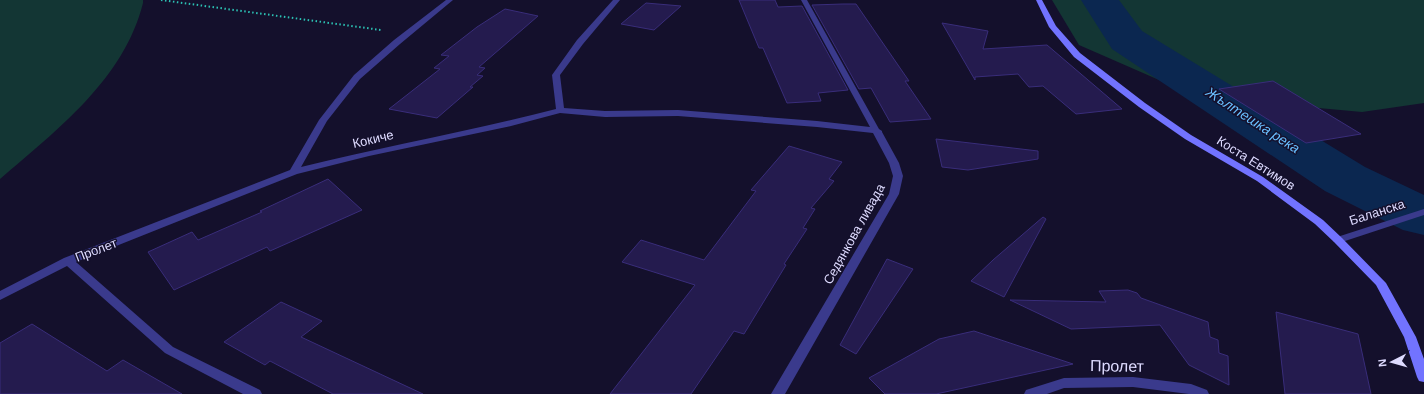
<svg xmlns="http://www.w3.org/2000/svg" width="1424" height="394" font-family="Helvetica,sans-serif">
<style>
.green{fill:#133634}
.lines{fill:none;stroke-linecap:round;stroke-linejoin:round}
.river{fill:#0b2750;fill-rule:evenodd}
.building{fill:#241b4e;stroke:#392d7a}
.path{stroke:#2cc2b4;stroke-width:2;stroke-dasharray:1.5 2.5;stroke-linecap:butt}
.minor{fill:#3a3a8c;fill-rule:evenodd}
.secondary{fill:#7273ff;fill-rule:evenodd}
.labels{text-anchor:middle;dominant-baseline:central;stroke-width:3;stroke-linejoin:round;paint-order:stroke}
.street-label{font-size:13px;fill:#dedbff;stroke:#14102c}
.water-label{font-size:14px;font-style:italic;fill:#69bfff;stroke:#14102c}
.near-street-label{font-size:16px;fill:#dedbff;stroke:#14102c}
</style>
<rect width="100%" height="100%" fill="#14102c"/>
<g class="green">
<path d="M0,0h143v3c-19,76 -86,127 -143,176z"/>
<polygon points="1052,0 1424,0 1424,103 1362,112 1198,97 1079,45"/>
</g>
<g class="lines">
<polygon class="river" points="1081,0 1119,0 1142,31 1365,167 1424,195 1424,235 1403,230 1325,191 1112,49"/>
</g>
<g class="building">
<polygon points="739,0 775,0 778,7 802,6 848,90 818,93 821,101 787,103 763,48 759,48"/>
<polygon points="646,3 681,6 654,30 621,24"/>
<polygon points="843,4 856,4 909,81 905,81 931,119 890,122 871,88 859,89 812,5"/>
<polygon points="505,9 538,16 479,67 485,68 477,75 483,76 470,87 473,87 437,118 389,109 440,69 434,68 449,56 441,55 477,27"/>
<polygon points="942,23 988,31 983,49 1047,45 1122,109 1076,114 1043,86 1029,87 1018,74 975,77 975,80"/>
<polygon points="1273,81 1361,134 1306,143 1219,89"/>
<polygon points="936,139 1038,151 1038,159 968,170 942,167"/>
<polygon points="789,146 842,162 829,179 834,181 811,208 815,209 803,228 807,229 784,264 786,265 744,334 734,331 691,394 610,394 695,285 622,262 641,240 704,260 756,191 751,190"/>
<polygon points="328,179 362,210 270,251 267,247 174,290 148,252 192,232 198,240 262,212 260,211"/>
<polygon points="1043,217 1046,219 1004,297 971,281 993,260"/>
<polygon points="887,259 913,269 856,354 840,345"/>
<polygon points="1128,290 1137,293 1141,298 1208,322 1210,337 1218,340 1219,353 1228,356 1229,385 1189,365 1160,325 1071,329 1010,300 1106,302 1099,291"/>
<polygon points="281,302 322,321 301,337 423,394 333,394 270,361 265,365 224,342"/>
<polygon points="1276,312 1358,334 1371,394 1285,394"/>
<polygon points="32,324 107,371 123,360 182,394 0,394 0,343"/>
<polygon points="974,331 1073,364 936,394 885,394 869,378 939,339"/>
</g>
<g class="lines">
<polyline class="path" points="161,0 381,30"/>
<g class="minor">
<path d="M446,0h7l-53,44 -40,35 -33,42 -26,46c85,-21 170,-36 255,-58l-4,-34 25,-35 36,-40h7l-37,44 -23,31 4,33 41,3 73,-1 139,11 53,6 -69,-127h6l72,129 3,2v1l17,31 4,13 -4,18 -114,200h-14l118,-200 4,-18 -4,-13 -16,-30 -56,-6 -139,-11 -73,1 -45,-4 -49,13 -142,30 -72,18 -221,88 97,85 87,43 2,4h-19l-78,-41 -98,-87 -67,34v-9l64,-33 226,-88 29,-50 35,-45 40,-35z"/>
<polygon points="1424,209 1424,215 1342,242 1334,242 1333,240 1334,238"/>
<polygon points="1133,377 1191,384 1207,390 1209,394 1189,394 1133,387 1064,388 1047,394 1024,394 1026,390 1064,378"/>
</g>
<polygon class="secondary" points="1036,0 1042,0 1056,26 1080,53 1145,103 1191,135 1263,177 1323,220 1342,238 1386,283 1416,337 1424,359 1424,382 1419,381 1417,377 1404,337 1376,285 1334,242 1315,224 1257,181 1185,139 1139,107 1074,57 1049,27"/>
</g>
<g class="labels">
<g class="street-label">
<text transform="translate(373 139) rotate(-13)">Кокиче</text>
<text transform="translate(1256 163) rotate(32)">Коста Евтимов</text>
<text transform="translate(1377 212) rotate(-18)">Баланска</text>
<text transform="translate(854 234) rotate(-61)">Седянкова ливада</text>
<text transform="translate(96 250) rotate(-21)">Пролет</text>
</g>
<g class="water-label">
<text transform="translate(1253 120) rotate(33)">Жълтешка река</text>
</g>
<g class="near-street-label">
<text transform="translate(1117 366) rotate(1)">Пролет</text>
</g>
</g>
<g transform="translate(1392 362) rotate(264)" stroke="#14102c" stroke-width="3" paint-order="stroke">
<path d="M0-3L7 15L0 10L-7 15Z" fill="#dedbff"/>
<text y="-6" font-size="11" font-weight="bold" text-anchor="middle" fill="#dedbff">N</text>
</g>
</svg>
